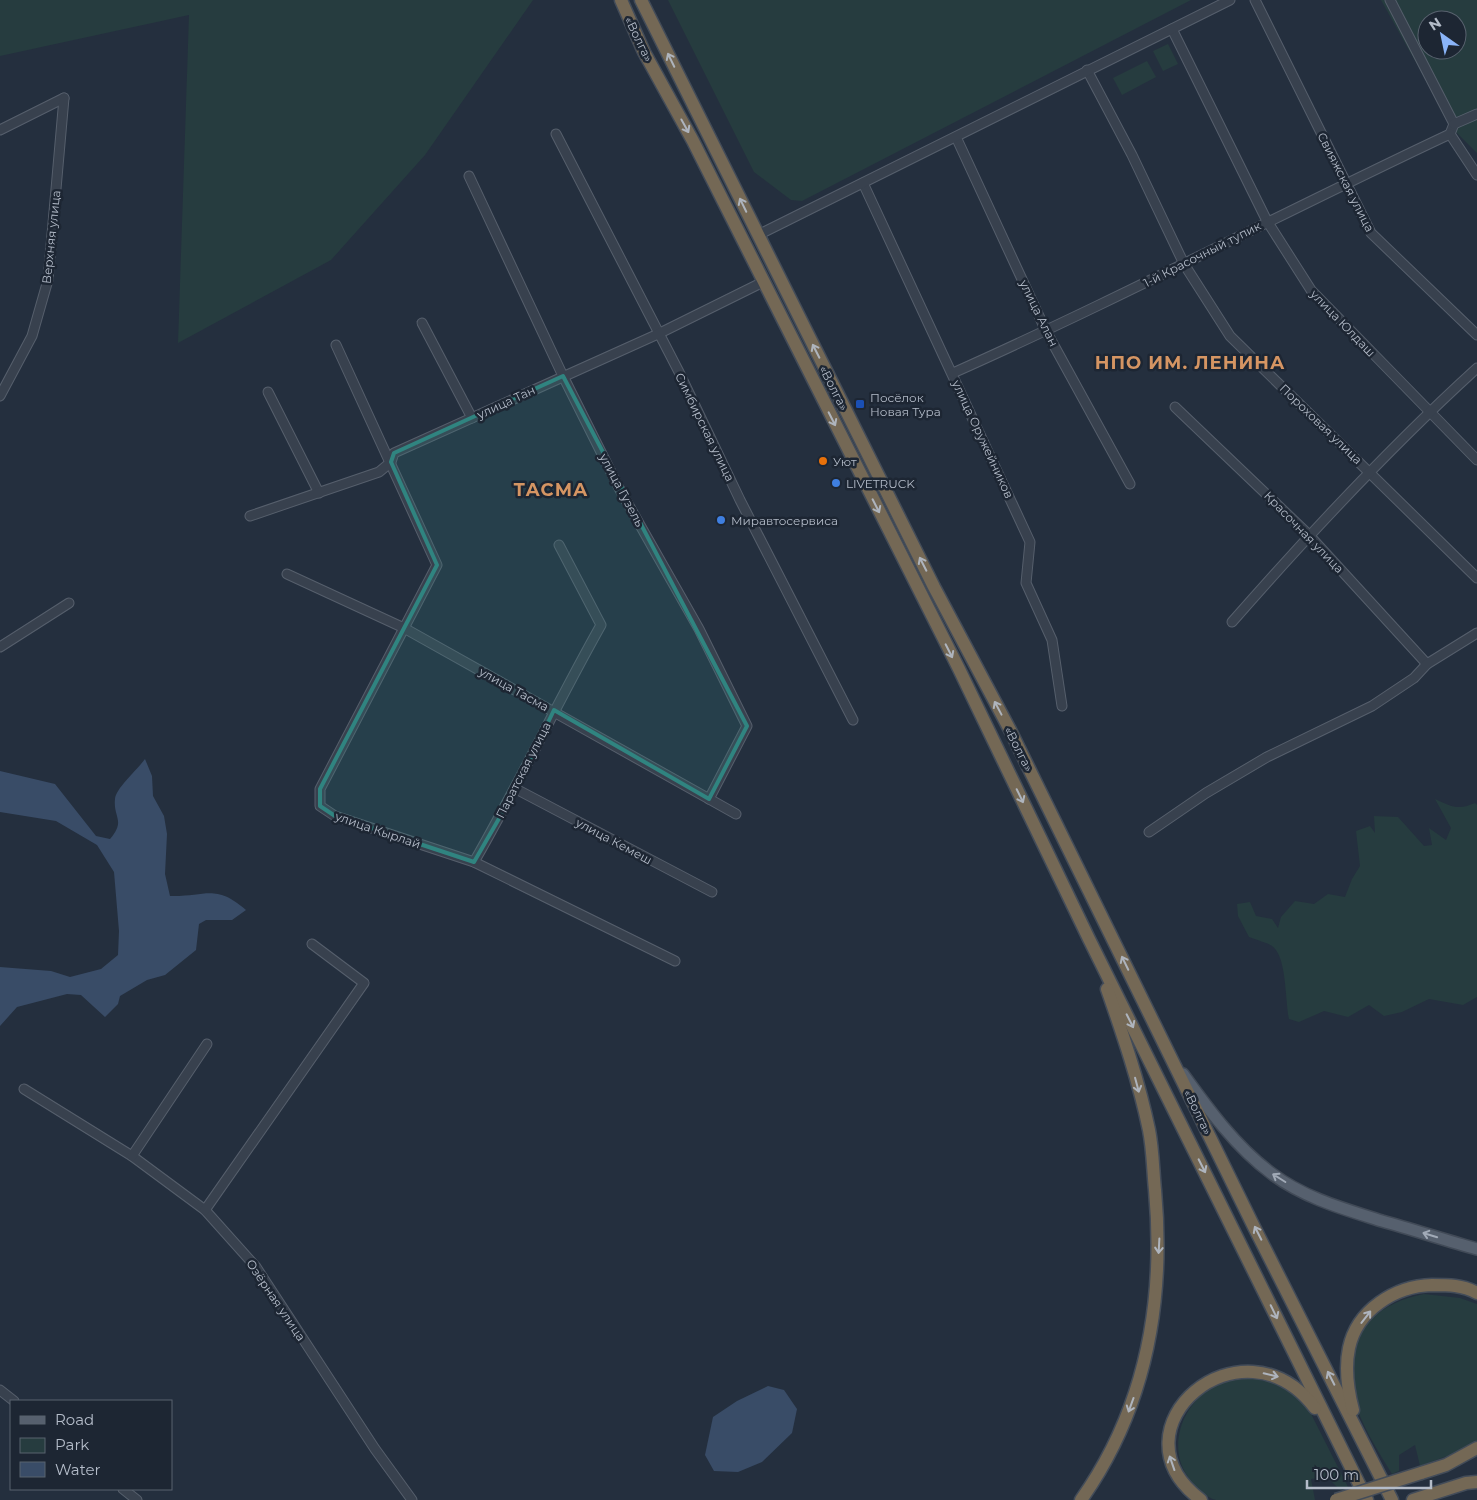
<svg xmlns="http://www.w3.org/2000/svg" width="1477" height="1500" font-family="Montserrat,sans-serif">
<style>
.green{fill:#263c3f;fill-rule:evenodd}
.water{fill:#394c67}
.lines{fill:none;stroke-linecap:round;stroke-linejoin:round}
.minor-casing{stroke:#565f6c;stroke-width:11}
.major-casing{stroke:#414a57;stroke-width:14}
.highway-casing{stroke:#434c59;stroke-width:15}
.minor{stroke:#38414e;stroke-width:9}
.major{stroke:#56606e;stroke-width:11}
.highway{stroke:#746855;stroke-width:12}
.highway-bridge-casing{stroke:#434c59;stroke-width:15;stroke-linecap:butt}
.highway-bridge{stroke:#746855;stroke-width:12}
.oneway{stroke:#aeb4bd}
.oneway2{stroke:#a1aab7}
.marked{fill:#308480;fill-opacity:0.2;stroke:#308480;stroke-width:4;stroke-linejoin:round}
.transit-dot{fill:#1a4fb4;stroke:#1d2633;stroke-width:2}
.food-dot{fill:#e8710a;stroke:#1d2633;stroke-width:2}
.shop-dot{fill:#3f7fe0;stroke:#1d2633;stroke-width:2}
.labels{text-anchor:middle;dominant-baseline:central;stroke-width:5;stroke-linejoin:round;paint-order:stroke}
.street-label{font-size:12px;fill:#b4bcc9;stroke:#1d2633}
.poi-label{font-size:12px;fill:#b4bcc9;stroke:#1d2633;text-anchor:start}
.district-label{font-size:18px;font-weight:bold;letter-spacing:1px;fill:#d59563;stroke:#1d2633}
</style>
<rect width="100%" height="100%" fill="#242f3e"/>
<g class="green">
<polygon points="0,0 533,0 425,155 331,260 178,343 189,15 0,56"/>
<polygon points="668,0 1191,0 802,201 791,200 754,172"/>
<path d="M1381,0h96v153l-24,-24zM1427,20h30v30h-30z"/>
<polygon points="1168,44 1178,64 1163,71 1153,51"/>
<polygon points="1147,61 1156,77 1122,95 1113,78"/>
<path d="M1435,799c16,7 22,12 40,4l2,2v192l-14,8 -34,-6 -27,13 -18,4 -15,-11 -21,12 -24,-6 -25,11 -10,-3c-4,-18 -2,-63 -17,-73 -6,-4 -16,-6 -23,-9l-11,-21 -1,-12 13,-2 6,14 16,3 6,9 3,-11 14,-16 19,3 14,-10 17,3 7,-18 8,-13 -4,-35 14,-5 5,7 -1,-17 24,1 26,29 8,-1 -3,-17 17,12 5,-12z"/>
<path d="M1424,1294l36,4 17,6v141l-57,21 -5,-21 -16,10v16l-7,3c-15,-24 -32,-52 -40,-79 -2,-6 -1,-15 -1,-23 0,-45 31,-70 73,-78z"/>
<path d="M1252,1378l32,7 20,15 44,87 -8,3 -13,-13 -16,2 4,21c-24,0 -48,0 -72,0 -9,0 -19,0 -27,0 -9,-2 -18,-11 -24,-18 -26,-29 -13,-74 19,-94 13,-8 27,-8 41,-10z"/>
</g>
<g class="water">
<path d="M145,759l7,17 1,20 11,20 3,18 -2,40 5,22c36,1 45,-13 76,14l-14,10h-26l-7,4 -3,26 -31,25 -18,5 -27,16 -2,8 -13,13 -24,-22 -14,-1 -50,13 -17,19v-59l51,4 19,6 31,-8 17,-14 1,-24 -5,-59 -17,-27 -41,-24 -56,-9v-41l55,13 41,52 14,3c16,-19 3,-21 5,-40 1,-11 23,-30 30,-40z"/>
<polygon points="768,1386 784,1390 797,1409 792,1433 762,1462 738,1472 714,1471 705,1455 713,1417 737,1401"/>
</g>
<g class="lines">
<g class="minor-casing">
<g id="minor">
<polyline points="1255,0 1371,233 1477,335"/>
<polyline points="1390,0 1454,124 1450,134 1477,175"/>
<polyline points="1172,29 1267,221 1311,290 1477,460"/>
<polyline points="1087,70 1132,155 1184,264 1230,336 1477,578"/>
<polyline points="1454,124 1477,114"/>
<polyline points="0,130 64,98"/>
<polyline points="556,134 679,372 740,500 853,720"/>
<polyline points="956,137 1046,331 1130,484"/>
<polyline points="469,176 563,376 619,488 699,629 747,726 709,799"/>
<polyline points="863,183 1030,542 1026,583 1052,640 1062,706"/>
<polyline points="758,235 1230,0"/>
<polyline points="422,323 472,418"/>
<polyline points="336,345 437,565 320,789 320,806 335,816 474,862 675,961"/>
<path d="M953,373c168,-75 331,-161 497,-239"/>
<polyline points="268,392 319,493"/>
<polyline points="0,396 32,336 48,280 64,98"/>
<polyline points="1175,407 1308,534 1427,664"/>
<polyline points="250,516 379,472 391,462 394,453 658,334 763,282"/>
<polyline points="287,574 404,628 736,814"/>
<path d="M1232,622c78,-89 157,-174 245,-254"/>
<polyline points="0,647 69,603"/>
<polyline points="516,789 712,892"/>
<polyline points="1149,832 1206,793 1267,757 1372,706 1414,678 1427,664 1477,633"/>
<path d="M474,862c45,-78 83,-159 127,-237l-42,-80"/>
<polyline points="24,1089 132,1156 205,1210 256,1267 375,1449 412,1500"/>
<polyline points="132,1156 207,1044"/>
<polyline points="205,1210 364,983 312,944"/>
<polyline points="0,1390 14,1401"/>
<polyline points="123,1489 137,1500"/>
</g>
</g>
<g class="major-casing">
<path id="major" d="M1183,1074c26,36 53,73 88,99 33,25 73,36 111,48 32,9 63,19 95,28"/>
</g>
<g class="highway-casing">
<g id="highway">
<polyline points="621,0 644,52 693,141 959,669 1089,939 1367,1500"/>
<polyline points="641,0 934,587 1010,730 1254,1227 1392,1500"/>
<path d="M1353,1410c-5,-19 -8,-43 -4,-62 8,-38 46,-62 83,-63 16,0 31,0 45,8"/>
<polyline points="1421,1473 1446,1465 1477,1448"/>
<path d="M1081,1500c65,-92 84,-200 74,-310 -2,-19 -2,-40 -6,-60 -10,-48 -26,-95 -42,-141"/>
<path d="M1201,1500c-95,-71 41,-188 114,-92"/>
<polyline points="1413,1500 1466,1483 1477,1482"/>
</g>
</g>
<use href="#minor" class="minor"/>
<use href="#major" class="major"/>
<use href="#highway" class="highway"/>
<g class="highway-bridge-casing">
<polyline id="highway-bridge" points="1336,1500 1421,1473"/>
</g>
<use href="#highway-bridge" class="highway-bridge"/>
</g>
<defs><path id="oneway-shaft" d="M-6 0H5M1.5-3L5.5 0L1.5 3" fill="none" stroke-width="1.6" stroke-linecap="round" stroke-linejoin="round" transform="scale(1.25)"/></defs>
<g class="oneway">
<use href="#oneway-shaft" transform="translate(671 60) rotate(-116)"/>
<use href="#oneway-shaft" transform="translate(685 126) rotate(61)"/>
<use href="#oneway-shaft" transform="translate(743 205) rotate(-116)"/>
<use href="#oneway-shaft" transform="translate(816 351) rotate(-117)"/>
<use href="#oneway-shaft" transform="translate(832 419) rotate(63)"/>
<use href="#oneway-shaft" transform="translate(876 506) rotate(63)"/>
<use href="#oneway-shaft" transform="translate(923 564) rotate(-117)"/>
<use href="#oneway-shaft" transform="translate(949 651) rotate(63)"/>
<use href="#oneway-shaft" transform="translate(998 708) rotate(-118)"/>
<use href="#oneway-shaft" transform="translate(1020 796) rotate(64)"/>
<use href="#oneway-shaft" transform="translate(1125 963) rotate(-116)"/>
<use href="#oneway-shaft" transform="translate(1130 1021) rotate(63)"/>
<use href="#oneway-shaft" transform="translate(1137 1085) rotate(75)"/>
<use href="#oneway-shaft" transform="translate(1202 1166) rotate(63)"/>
<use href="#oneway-shaft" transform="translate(1258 1233) rotate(-117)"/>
<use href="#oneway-shaft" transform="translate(1159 1246) rotate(93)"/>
<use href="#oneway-shaft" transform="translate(1274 1312) rotate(64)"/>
<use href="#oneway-shaft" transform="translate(1366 1317) rotate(-52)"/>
<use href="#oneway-shaft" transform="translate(1271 1375) rotate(13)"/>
<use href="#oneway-shaft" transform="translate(1331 1378) rotate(-117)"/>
<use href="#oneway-shaft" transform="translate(1131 1405) rotate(110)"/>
<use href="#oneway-shaft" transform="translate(1172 1463) rotate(-109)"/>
</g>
<g class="oneway2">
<use href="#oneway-shaft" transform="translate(1279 1178) rotate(-148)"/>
<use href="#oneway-shaft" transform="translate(1430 1235) rotate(-163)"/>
</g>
<path class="marked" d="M563,376l184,350 -38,73 -155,-89 -38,79 -42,73 -139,-46 -15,-10v-17l117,-224 -46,-103 3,-9z"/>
<rect class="transit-dot" x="855" y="399" width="10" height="10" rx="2.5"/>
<circle class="food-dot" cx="823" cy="461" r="5"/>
<g class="shop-dot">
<circle cx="836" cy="483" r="5"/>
<circle cx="721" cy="520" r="5"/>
</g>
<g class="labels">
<g class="street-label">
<text transform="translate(639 39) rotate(64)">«Волга»</text>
<text transform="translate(1346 182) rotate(63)">Свияжская улица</text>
<text transform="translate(51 237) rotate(-84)">Верхняя улица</text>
<text transform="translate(1202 254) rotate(-27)">1-й Красочный тупик</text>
<text transform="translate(1039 313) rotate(64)">улица Алан</text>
<text transform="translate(1343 323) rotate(46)">улица Юлдаш</text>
<text transform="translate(834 388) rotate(63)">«Волга»</text>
<text transform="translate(506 402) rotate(-25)">улица Тан</text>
<text transform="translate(1321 424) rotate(44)">Пороховая улица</text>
<text transform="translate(705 427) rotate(64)">Симбирская улица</text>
<text transform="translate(983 439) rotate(65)">улица Оружейников</text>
<text transform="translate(622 490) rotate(62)">улица Гузель</text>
<text transform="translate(1304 532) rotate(46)">Красочная улица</text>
<text transform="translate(514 689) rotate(29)">улица Тасма</text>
<text transform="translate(1019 749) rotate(63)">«Волга»</text>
<text transform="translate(523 770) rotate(-63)">Паратская улица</text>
<text transform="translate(378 830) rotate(19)">улица Кырлай</text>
<text transform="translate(614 841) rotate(28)">улица Кемеш</text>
<text transform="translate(1198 1112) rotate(64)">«Волга»</text>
<text transform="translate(276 1300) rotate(56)">Озёрная улица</text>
</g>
<g class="poi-label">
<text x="870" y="397">Посёлок<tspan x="870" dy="14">Новая Тура</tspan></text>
<text x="833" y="461">Уют</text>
<text x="846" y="483">LIVETRUCK</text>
<text x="731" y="520">Миравтосервиса</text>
</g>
<g class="district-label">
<text x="1190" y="363">НПО ИМ. ЛЕНИНА</text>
<text x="551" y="490">ТАСМА</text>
</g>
</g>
<rect x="10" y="1400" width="162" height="90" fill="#1d2633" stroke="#59626f"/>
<rect x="20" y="1416" width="25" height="8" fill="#56606e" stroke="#59626f"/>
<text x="55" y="1425" font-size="15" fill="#b4bcc9">Road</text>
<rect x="20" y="1438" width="25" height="15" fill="#263c3f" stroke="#59626f"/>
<text x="55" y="1450" font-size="15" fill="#b4bcc9">Park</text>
<rect x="20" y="1462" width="25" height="15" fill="#394c67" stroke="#59626f"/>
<text x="55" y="1475" font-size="15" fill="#b4bcc9">Water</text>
<g transform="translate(1442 35) rotate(327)"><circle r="24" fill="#1d2633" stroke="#59626f"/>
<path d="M0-4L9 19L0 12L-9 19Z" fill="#8ab4f8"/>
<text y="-8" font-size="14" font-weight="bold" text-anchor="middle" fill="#b4bcc9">N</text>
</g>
<path d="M1307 1480v8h124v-8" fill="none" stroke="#b4bcc9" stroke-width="2.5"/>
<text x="1314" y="1480" font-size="15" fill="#b4bcc9" stroke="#1d2633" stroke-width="4" paint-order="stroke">100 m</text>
</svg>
